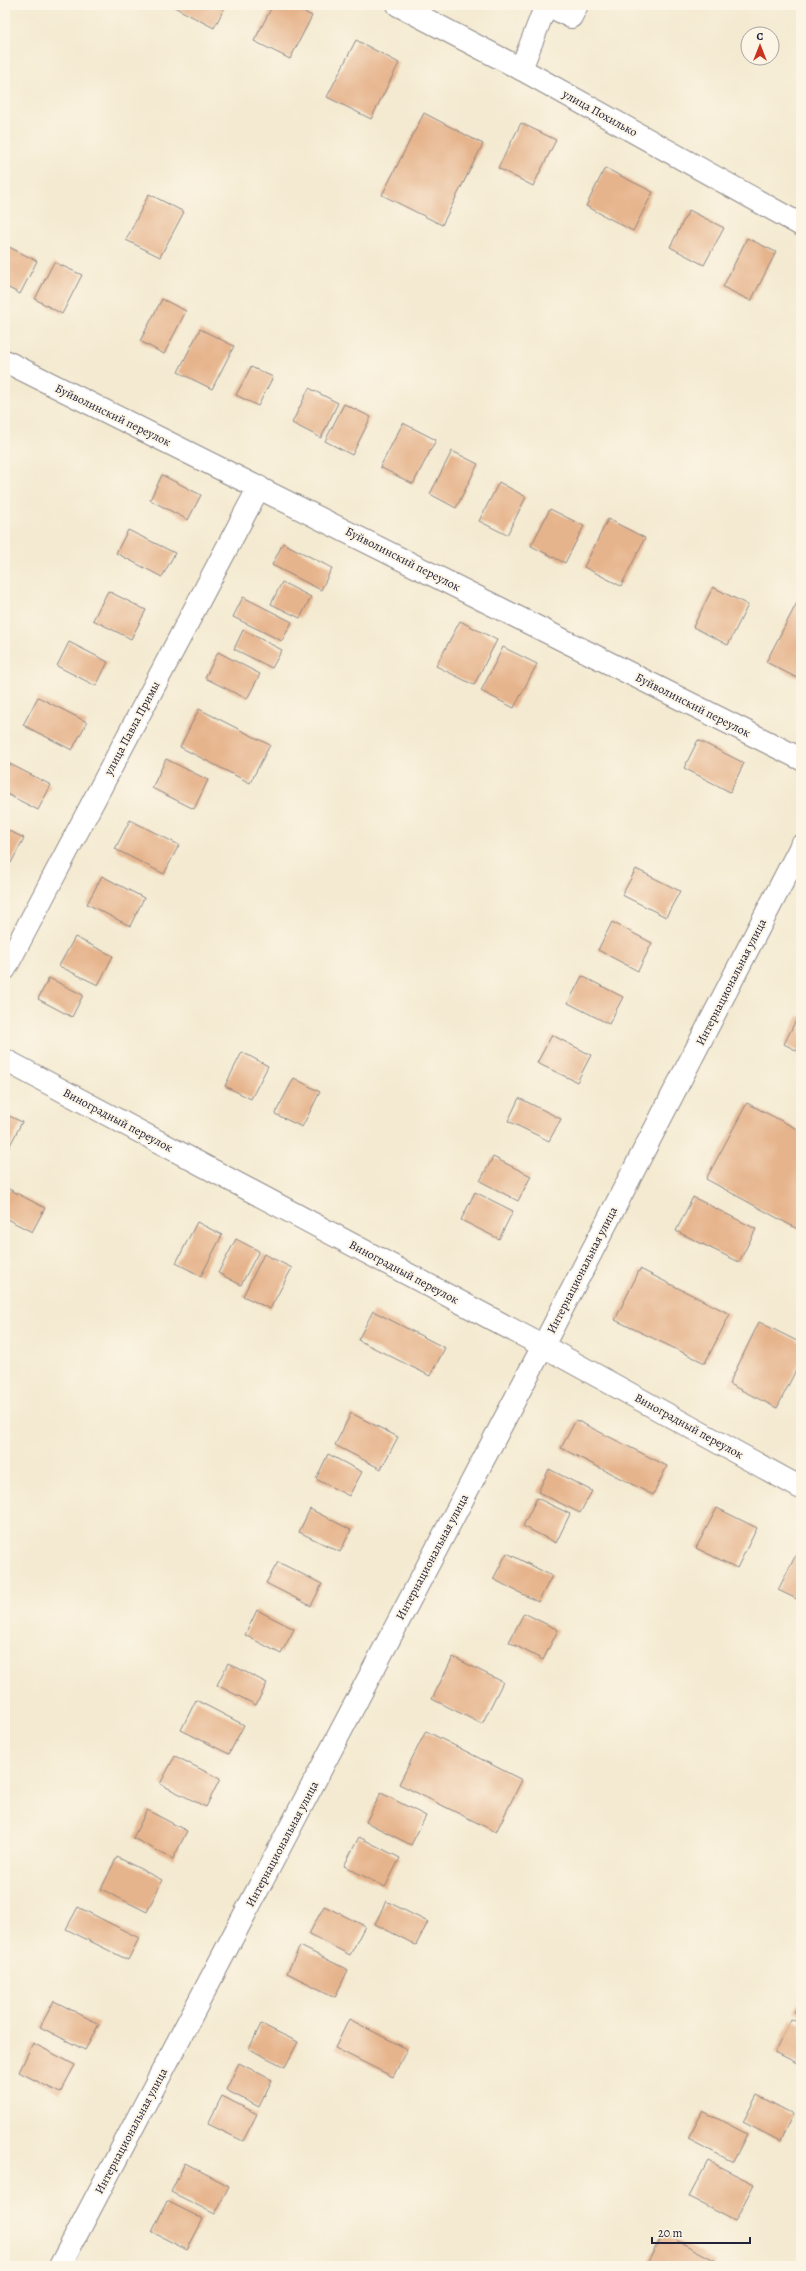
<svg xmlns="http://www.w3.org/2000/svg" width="806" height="2271" font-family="Alegreya,serif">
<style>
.building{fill:#e6b48c}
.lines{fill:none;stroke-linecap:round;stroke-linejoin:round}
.minor-casing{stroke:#8b8686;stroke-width:24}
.minor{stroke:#fff;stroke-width:22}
.labels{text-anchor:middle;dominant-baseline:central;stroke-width:4;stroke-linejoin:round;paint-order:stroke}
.street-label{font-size:12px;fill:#22223b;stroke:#fcf5e5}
</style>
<rect width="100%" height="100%" fill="#fcf5e5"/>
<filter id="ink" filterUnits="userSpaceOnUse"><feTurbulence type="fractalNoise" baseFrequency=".025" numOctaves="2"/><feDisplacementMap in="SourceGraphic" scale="8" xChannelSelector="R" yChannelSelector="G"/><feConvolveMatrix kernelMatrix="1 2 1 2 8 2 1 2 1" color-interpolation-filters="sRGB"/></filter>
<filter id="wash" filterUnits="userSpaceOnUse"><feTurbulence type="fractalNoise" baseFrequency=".012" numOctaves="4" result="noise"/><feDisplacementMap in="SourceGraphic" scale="16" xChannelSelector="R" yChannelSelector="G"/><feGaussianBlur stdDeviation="0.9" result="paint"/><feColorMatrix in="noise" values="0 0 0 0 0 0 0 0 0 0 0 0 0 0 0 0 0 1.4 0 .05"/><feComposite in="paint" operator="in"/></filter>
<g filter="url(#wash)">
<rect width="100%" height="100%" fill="#f4ead1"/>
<g id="blocks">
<g class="building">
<polygon points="175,5 226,5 214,28 174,7"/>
<polygon points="273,5 291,5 312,16 290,59 254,41"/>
<polygon points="356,40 399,63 371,119 327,97"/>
<polygon points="424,113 483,144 442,225 382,195"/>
<polygon points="521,123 556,140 533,186 498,168"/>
<polygon points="605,168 653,192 633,231 586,206"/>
<polygon points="149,194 184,212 160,257 126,240"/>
<polygon points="689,210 724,228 704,265 670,247"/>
<polygon points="747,238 776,252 751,301 723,287"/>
<polygon points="5,245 37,261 20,294 5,286"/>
<polygon points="54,262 82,275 62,314 35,299"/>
<polygon points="162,299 186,311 164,354 140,341"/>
<polygon points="200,329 234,346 212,389 178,372"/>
<polygon points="251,367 273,377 258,406 236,395"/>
<polygon points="309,388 338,403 321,438 292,423"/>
<polygon points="344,404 371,417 352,455 325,441"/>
<polygon points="403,423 436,440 413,484 380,467"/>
<polygon points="452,451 478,464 456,508 430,494"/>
<polygon points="162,475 201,495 188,520 150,500"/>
<polygon points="499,482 526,497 507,535 479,521"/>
<polygon points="550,509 584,526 565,563 531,546"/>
<polygon points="608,519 645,538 621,586 584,567"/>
<polygon points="128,530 175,553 162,577 116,553"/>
<polygon points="283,543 332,568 321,590 272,565"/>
<polygon points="282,582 311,597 300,618 271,604"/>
<polygon points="713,587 748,605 728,645 693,627"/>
<polygon points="108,591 146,610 131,639 93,620"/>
<polygon points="801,595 801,671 797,678 766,662"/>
<polygon points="243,597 292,622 282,641 233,617"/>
<polygon points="460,621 497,640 474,685 436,666"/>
<polygon points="243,630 282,650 272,668 234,649"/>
<polygon points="69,642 108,662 96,686 57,666"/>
<polygon points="503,647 537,664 514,708 481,691"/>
<polygon points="218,652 260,674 247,699 205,678"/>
<polygon points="38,697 87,722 72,750 23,725"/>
<polygon points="199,709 270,745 250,783 180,747"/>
<polygon points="698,740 744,763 730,792 684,768"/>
<polygon points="166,759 208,780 194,809 152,788"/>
<polygon points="6,762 51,785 38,810 5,793"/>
<polygon points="130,820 179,845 164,874 115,849"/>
<polygon points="5,829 24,838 11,863 5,860"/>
<polygon points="636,869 680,891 666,917 622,895"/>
<polygon points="102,876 144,898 130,926 87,904"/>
<polygon points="612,922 652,943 638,971 598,950"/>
<polygon points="75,937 113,956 98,985 59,966"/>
<polygon points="582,976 623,997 609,1024 568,1003"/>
<polygon points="49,978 83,995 72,1017 38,999"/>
<polygon points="798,1016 801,1017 801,1053 784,1044"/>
<polygon points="552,1035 591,1055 577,1082 537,1063"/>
<polygon points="242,1052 268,1066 251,1099 225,1086"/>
<polygon points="294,1078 320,1092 302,1127 275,1114"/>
<polygon points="519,1098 561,1119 549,1141 508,1121"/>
<polygon points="747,1103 801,1131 801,1231 706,1179"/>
<polygon points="5,1114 22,1122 8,1149 5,1148"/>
<polygon points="493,1157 531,1176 518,1201 480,1181"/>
<polygon points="5,1187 45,1208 32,1232 5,1218"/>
<polygon points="475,1192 513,1211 499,1239 461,1220"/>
<polygon points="693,1197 756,1229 739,1262 676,1231"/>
<polygon points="197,1222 222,1235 201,1276 176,1263"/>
<polygon points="236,1239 259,1251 241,1285 218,1273"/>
<polygon points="264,1254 292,1268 270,1309 243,1296"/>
<polygon points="640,1269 730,1314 705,1363 615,1320"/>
<polygon points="373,1311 445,1348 430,1376 358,1340"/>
<polygon points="759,1322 801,1343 801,1360 777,1408 729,1384"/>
<polygon points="351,1413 398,1437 381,1469 335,1445"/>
<polygon points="576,1420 667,1466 653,1495 561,1448"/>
<polygon points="328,1454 362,1472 349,1496 316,1479"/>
<polygon points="549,1469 592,1491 580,1513 538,1492"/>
<polygon points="537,1498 570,1514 556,1543 523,1526"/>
<polygon points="717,1508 757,1528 737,1568 696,1548"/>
<polygon points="310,1509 351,1530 340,1552 299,1532"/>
<polygon points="798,1551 801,1553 801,1601 778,1590"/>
<polygon points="507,1553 552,1576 538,1602 493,1579"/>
<polygon points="278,1562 322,1584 311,1606 266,1583"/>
<polygon points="257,1610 294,1629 281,1654 245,1635"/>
<polygon points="524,1613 558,1630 543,1660 509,1642"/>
<polygon points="453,1657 503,1682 482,1724 432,1699"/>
<polygon points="228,1663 267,1683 256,1705 217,1685"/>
<polygon points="196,1700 244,1725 229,1754 181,1730"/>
<polygon points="426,1731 522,1780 496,1832 399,1784"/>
<polygon points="175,1756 220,1779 206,1807 160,1784"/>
<polygon points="381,1793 426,1816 411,1845 366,1822"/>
<polygon points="147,1810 187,1831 173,1859 133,1838"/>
<polygon points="359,1837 400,1858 385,1887 344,1866"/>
<polygon points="117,1857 162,1880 147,1912 101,1889"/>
<polygon points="386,1901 428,1922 416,1945 375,1924"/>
<polygon points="324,1906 365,1926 350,1955 309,1934"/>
<polygon points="78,1907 139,1938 128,1960 66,1929"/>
<polygon points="300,1946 348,1970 335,1997 287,1973"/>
<polygon points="801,1998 801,2016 794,2012"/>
<polygon points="54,2001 99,2024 85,2050 40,2027"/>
<polygon points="349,2019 407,2049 393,2077 335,2048"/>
<polygon points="791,2019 801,2024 801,2065 775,2052"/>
<polygon points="261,2024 298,2042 285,2067 249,2049"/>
<polygon points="33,2043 75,2065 60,2093 19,2072"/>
<polygon points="239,2063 272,2080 259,2107 226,2090"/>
<polygon points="757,2095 793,2114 780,2141 743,2122"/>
<polygon points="222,2096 257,2114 243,2141 208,2124"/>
<polygon points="703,2111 747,2134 733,2162 688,2139"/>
<polygon points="708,2161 754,2184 735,2221 689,2197"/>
<polygon points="185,2163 229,2186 215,2214 171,2192"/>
<polygon points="167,2201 203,2219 187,2250 152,2232"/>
<polygon points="663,2233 716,2261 714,2266 646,2266"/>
</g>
</g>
</g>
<g filter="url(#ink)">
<use href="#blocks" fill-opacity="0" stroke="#8b8686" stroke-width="1"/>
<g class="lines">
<g class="minor-casing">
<g id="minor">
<polyline points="398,5 521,69 801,225"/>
<polyline points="548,5 571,17 577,5"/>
<polyline points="521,69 546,5"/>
<polyline points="5,361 801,759"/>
<polyline points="5,969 259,487"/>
<polyline points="5,1060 543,1346 801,1488"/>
<polyline points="60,2266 543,1346 801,846"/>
</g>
</g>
<use href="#minor" class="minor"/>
</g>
</g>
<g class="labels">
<g class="street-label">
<text transform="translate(600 113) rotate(29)">улица Похилько</text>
<text transform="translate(113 415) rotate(26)">Буйволинский переулок</text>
<text transform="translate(403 559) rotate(27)">Буйволинский переулок</text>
<text transform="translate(693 705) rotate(27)">Буйволинский переулок</text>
<text transform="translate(132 728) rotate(-62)">улица Павла Примы</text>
<text transform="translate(731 982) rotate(-63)">Интернациональная улица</text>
<text transform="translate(118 1120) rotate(28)">Виноградный переулок</text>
<text transform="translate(582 1270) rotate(-63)">Интернациональная улица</text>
<text transform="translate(404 1272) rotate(28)">Виноградный переулок</text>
<text transform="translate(689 1426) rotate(29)">Виноградный переулок</text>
<text transform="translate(432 1557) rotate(-62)">Интернациональная улица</text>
<text transform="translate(282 1844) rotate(-62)">Интернациональная улица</text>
<text transform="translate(131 2131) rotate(-62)">Интернациональная улица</text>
</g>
</g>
<rect width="806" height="2271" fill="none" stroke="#fcf5e5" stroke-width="20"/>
<g transform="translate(760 46)"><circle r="19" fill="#fcf5e5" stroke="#a5a1a1"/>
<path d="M0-3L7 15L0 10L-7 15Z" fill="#c8321e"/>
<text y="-6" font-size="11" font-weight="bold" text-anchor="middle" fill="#22223b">С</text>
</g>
<path d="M652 2237v6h98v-6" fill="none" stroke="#22223b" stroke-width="2"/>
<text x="658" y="2237" font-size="12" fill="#22223b" stroke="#fcf5e5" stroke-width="3" paint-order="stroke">20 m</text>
</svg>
